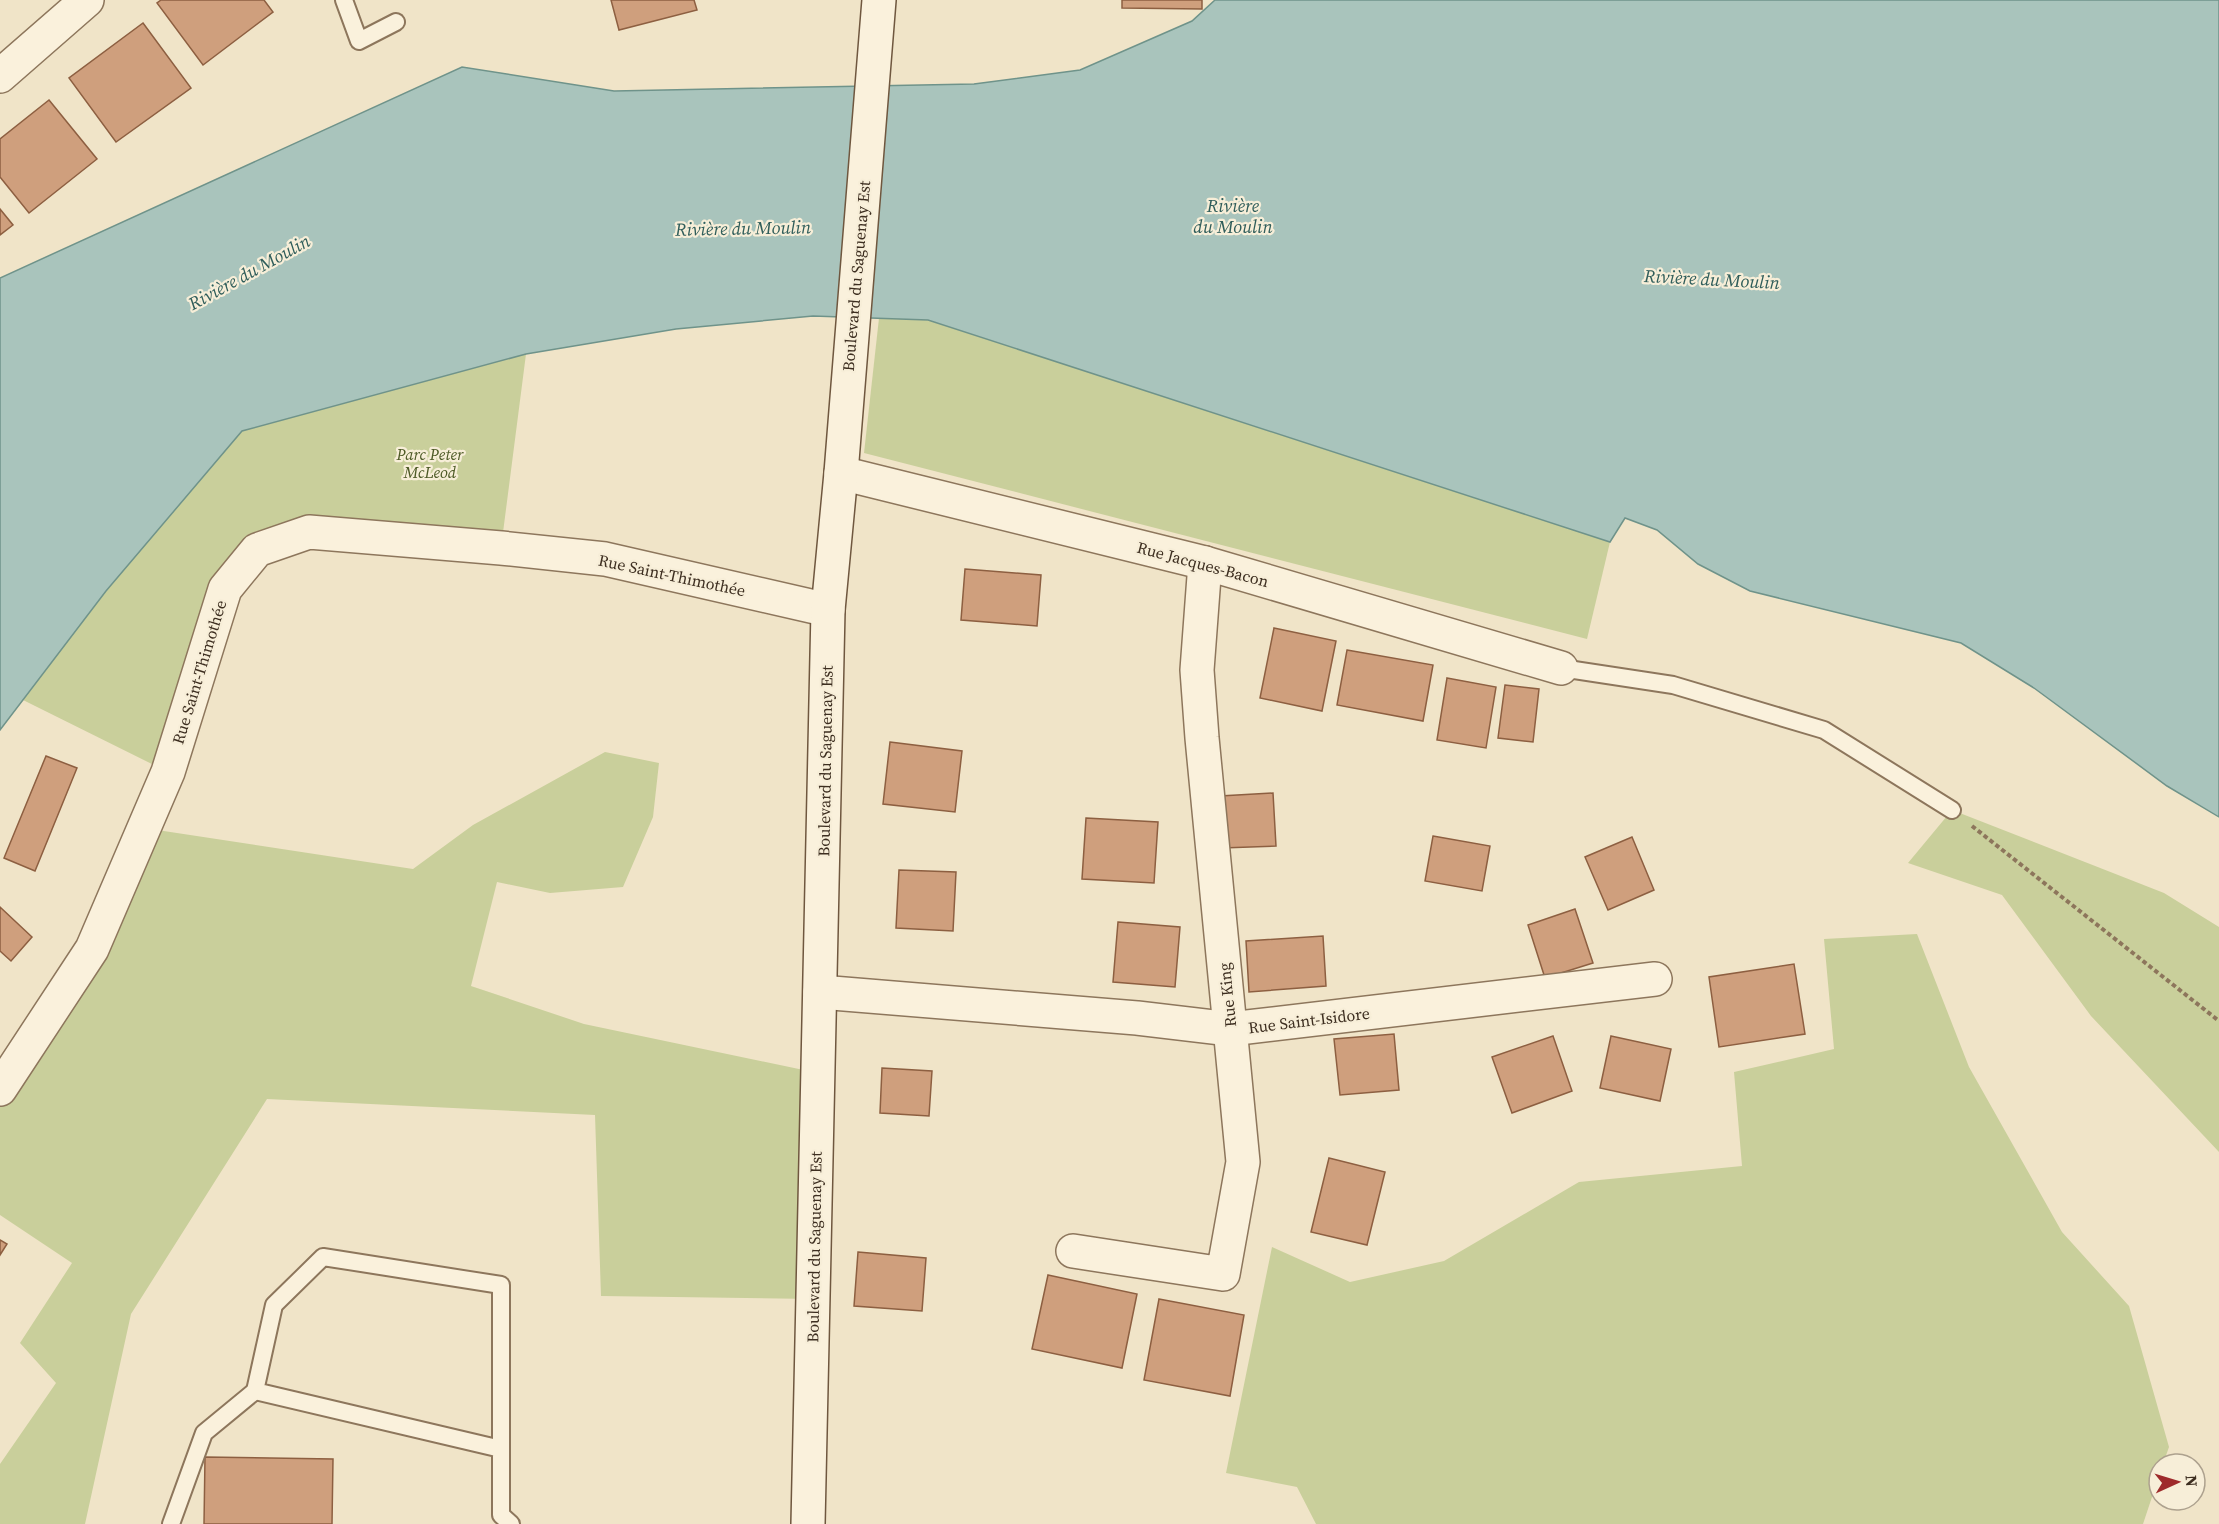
<svg xmlns="http://www.w3.org/2000/svg" width="2219" height="1524" font-family="'Source Serif 4',serif">
<style>
.green{fill:#c9cf9b}
.water{fill:#a9c4bc;stroke:#6f938a;stroke-width:1.5}
.building{fill:#cf9f7d;stroke:#8d5f41;stroke-width:1.5}
.lines{fill:none;stroke-linecap:round;stroke-linejoin:round}
.service-casing{stroke:#8d765c;stroke-width:20}
.minor-casing{stroke:#8d765c;stroke-width:36}
.secondary-casing{stroke:#6f573f;stroke-width:36}
.path{stroke:#8d765c;stroke-width:4;stroke-dasharray:4.5 3;stroke-linecap:butt}
.service{stroke:#faf1dc;stroke-width:16}
.minor{stroke:#faf1dc;stroke-width:33}
.secondary{stroke:#faf1dc;stroke-width:33}
.labels{text-anchor:middle;dominant-baseline:central;stroke-width:4.5;stroke-linejoin:round;paint-order:stroke}
.street-label{font-size:16px;fill:#3d2e20;stroke:#f7eed8}
.park-label{font-size:16px;font-style:italic;fill:#4d5a26;stroke:#f7eed8}
.water-label{font-size:18px;font-style:italic;fill:#2f5d5a;stroke:#f7eed8}
</style>
<rect width="100%" height="100%" fill="#f0e4c8"/>
<g class="green">
<polygon points="879,318 928,320 1610,542 1587,639 864,453"/>
<polygon points="526,354 501,548 309,532 257,551 168,772 23,700 106,591 187,493 242,431"/>
<polygon points="605,752 659,763 653,817 623,887 550,893 497,882 471,986 584,1024 818,1073 813,1299 601,1296 595,1115 267,1099 131,1314 85,1524 0,1524 0,1464 56,1383 20,1343 72,1263 0,1215 0,1089 144,828 413,869 473,825"/>
<polygon points="1952,810 2164,893 2219,927 2219,1152 2091,1016 2002,895 1908,863"/>
<polygon points="1917,934 1969,1067 2062,1232 2129,1306 2169,1447 2163,1464 2159,1464 2159,1476 2143,1524 1316,1524 1297,1487 1226,1473 1272,1247 1350,1282 1444,1261 1579,1182 1742,1166 1734,1072 1834,1049 1824,939"/>
</g>
<polygon class="water" points="1215,0 2219,0 2219,817 2167,786 2034,688 1961,643 1750,591 1698,564 1657,530 1625,518 1610,542 928,320 813,316 676,329 526,354 242,431 106,591 0,730 0,278 462,67 614,91 974,84 1080,70 1192,21"/>
<g class="building">
<polygon points="161,0 264,0 273,12 203,65 157,3"/>
<polygon points="611,0 694,0 697,10 619,30"/>
<polygon points="1122,0 1202,0 1202,9 1122,8"/>
<polygon points="143,23 191,88 116,142 69,78"/>
<polygon points="49,100 97,159 29,213 0,177 0,139"/>
<polygon points="0,209 13,225 0,235"/>
<polygon points="965,569 1041,575 1037,626 961,620"/>
<polygon points="1274,628 1336,641 1322,711 1260,698"/>
<polygon points="1347,650 1433,665 1423,721 1337,705"/>
<polygon points="1447,678 1496,687 1486,748 1437,740"/>
<polygon points="1505,685 1539,689 1533,742 1498,738"/>
<polygon points="890,742 962,751 955,812 883,804"/>
<polygon points="46,756 77,768 35,871 4,858"/>
<polygon points="1273,793 1276,846 1222,848 1220,796"/>
<polygon points="1086,818 1158,822 1154,883 1082,879"/>
<polygon points="1433,836 1490,846 1482,891 1425,881"/>
<polygon points="1632,837 1654,890 1608,910 1585,857"/>
<polygon points="899,870 956,872 953,931 896,928"/>
<polygon points="0,907 32,937 11,961 0,951"/>
<polygon points="1575,909 1593,963 1545,978 1528,925"/>
<polygon points="1118,922 1180,927 1175,987 1113,982"/>
<polygon points="1323,936 1326,986 1249,992 1246,941"/>
<polygon points="1794,964 1805,1034 1719,1047 1709,977"/>
<polygon points="1394,1034 1399,1090 1340,1095 1334,1039"/>
<polygon points="1553,1036 1572,1091 1512,1113 1492,1057"/>
<polygon points="1611,1036 1671,1049 1660,1101 1600,1088"/>
<polygon points="882,1068 932,1071 929,1116 880,1113"/>
<polygon points="1329,1158 1385,1172 1367,1245 1311,1232"/>
<polygon points="0,1240 7,1244 0,1255"/>
<polygon points="858,1252 926,1258 922,1311 854,1306"/>
<polygon points="1048,1275 1137,1294 1122,1368 1032,1349"/>
<polygon points="1159,1299 1244,1315 1230,1396 1144,1380"/>
<polygon points="205,1457 333,1459 332,1524 204,1524"/>
</g>
<g class="lines">
<g class="service-casing">
<g id="service">
<polyline points="344,0 359,41 396,22"/>
<polyline points="1561,668 1673,685 1824,730 1952,810"/>
<polyline points="501,1449 255,1391 274,1305 323,1257 501,1285 501,1515 511,1524"/>
<polyline points="171,1524 204,1433 255,1391"/>
</g>
</g>
<g class="minor-casing">
<g id="minor">
<polyline points="0,76 87,0"/>
<polyline points="841,473 1205,563 1561,668"/>
<polyline points="820,992 1137,1018 1230,1029 1655,979"/>
<polyline points="0,1089 92,949 168,772 225,589 257,550 309,532 501,548 605,559 828,610"/>
<polyline points="1073,1251 1223,1274 1243,1162 1202,738 1197,670 1205,563"/>
</g>
</g>
<g class="secondary-casing">
<polyline id="secondary" points="808,1524 828,610 841,473 879,0"/>
</g>
<polyline class="path" points="1972,826 2219,1021"/>
<use href="#service" class="service"/>
<use href="#minor" class="minor"/>
<use href="#secondary" class="secondary"/>
</g>
<g class="labels">
<g class="street-label">
<text transform="translate(856 276) rotate(-85)">Boulevard du Saguenay Est</text>
<text transform="translate(1203 564) rotate(15)">Rue Jacques-Bacon</text>
<text transform="translate(672 575) rotate(12)">Rue Saint-Thimothée</text>
<text transform="translate(199 672) rotate(-73)">Rue Saint-Thimothée</text>
<text transform="translate(825 761) rotate(-89)">Boulevard du Saguenay Est</text>
<text transform="translate(1227 995) rotate(-96)">Rue King</text>
<text transform="translate(1309 1020) rotate(-7)">Rue Saint-Isidore</text>
<text transform="translate(814 1247) rotate(-89)">Boulevard du Saguenay Est</text>
</g>
<g class="park-label">
<text x="430" y="454">Parc Peter<tspan x="430" dy="18">McLeod</tspan></text>
</g>
<g class="water-label">
<text x="1233" y="205">Rivière<tspan x="1233" dy="21">du Moulin</tspan></text>
<text transform="translate(743 228) rotate(-1)">Rivière du Moulin</text>
<text transform="translate(249 272) rotate(-29)">Rivière du Moulin</text>
<text transform="translate(1712 279) rotate(3)">Rivière du Moulin</text>
</g>
</g>
<g transform="translate(2177 1482) rotate(86)"><circle r="28" fill="#f7eed8" stroke="#ada18e" stroke-width="1.5"/>
<path d="M0-4.5L10 22L0 15L-10 22Z" fill="#9e2a2b"/>
<text y="-9" font-size="16" font-weight="bold" text-anchor="middle" fill="#3d2e20">N</text>
</g>
</svg>
